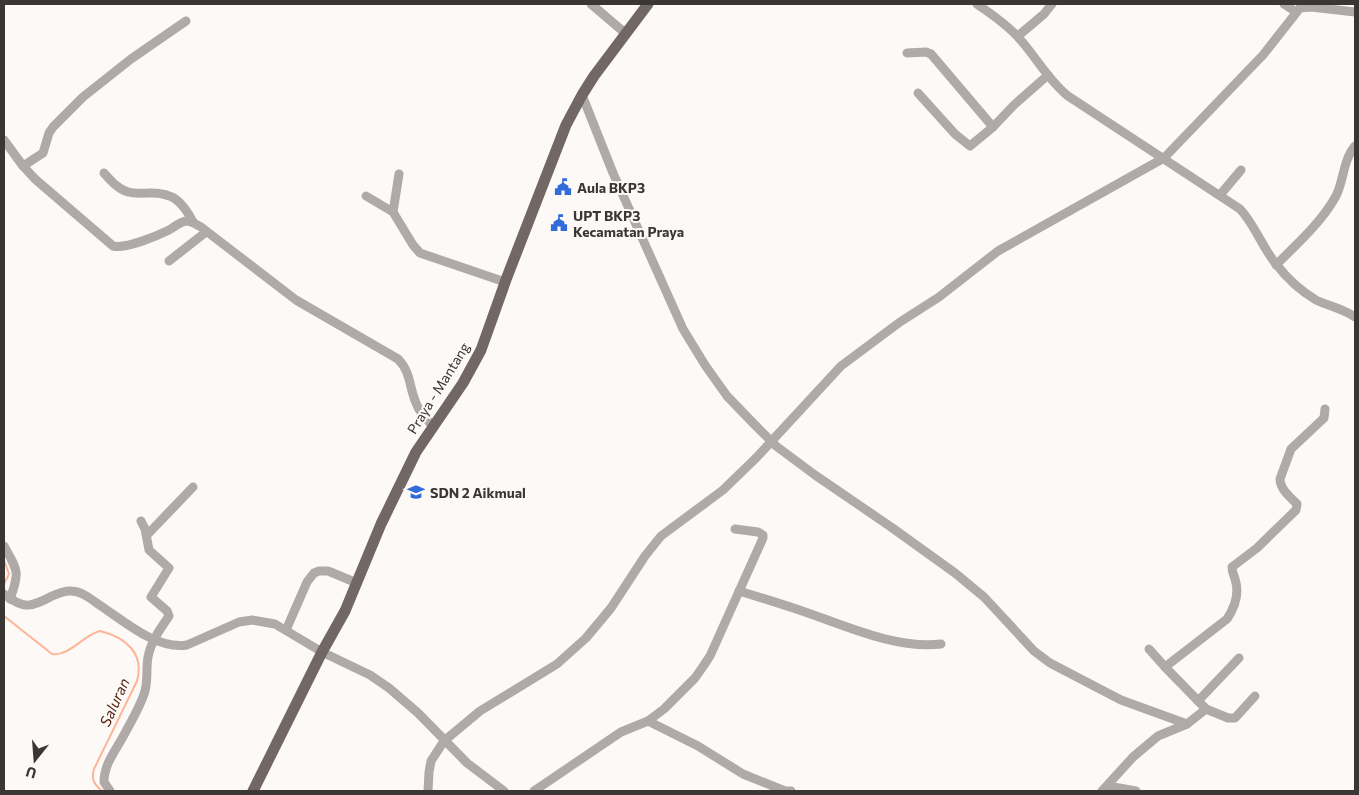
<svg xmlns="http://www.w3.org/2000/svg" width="1359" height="795" font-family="Commissioner,sans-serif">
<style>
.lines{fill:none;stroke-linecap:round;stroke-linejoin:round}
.stream{stroke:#feb596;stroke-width:2}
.minor{stroke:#afaaa8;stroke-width:9}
.major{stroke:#716865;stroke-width:11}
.labels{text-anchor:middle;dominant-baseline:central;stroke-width:4;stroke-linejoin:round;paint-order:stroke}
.poi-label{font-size:14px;font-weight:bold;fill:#3b3634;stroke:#fdf9f7;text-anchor:start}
.street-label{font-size:14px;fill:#3b3634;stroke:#fdf9f7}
.water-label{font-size:15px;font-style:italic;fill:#532511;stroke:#fdf9f7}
</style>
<rect width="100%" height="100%" fill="#fdf9f7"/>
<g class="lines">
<g class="stream">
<polyline points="4,560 9,574 4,584"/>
<path d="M4,616l48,38c17,3 31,-19 48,-23 25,6 45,22 37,50l-43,88c-3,11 0,15 8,22"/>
</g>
<g class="minor">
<polyline points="591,4 625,33"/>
<path d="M977,4c14,10 28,19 40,32 18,19 30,43 51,60l172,113c15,16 22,38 36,55 10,13 25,27 40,36 13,6 27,9 39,17"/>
<polyline points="1284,4 1296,12"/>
<path d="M186,21l-55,38 -48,38 -30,30 -4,6 -6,20 -20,13 12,13 78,67c13,3 44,-10 56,-16 5,-3 11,-8 17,-9 6,0 11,4 15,6l95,73 102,59c13,13 11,28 18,44 3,9 10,16 17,23"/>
<polyline points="1018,36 1044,14 1052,4"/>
<polyline points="907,53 926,52 931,54 993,127"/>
<polyline points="918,93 955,134 970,146 993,127 1014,105 1048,75"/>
<polyline points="582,95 613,173 683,329 705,365 727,396 755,425 776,446 815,475 891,527 955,573 984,597 1034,651 1050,663 1121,700 1187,724"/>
<polyline points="4,140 23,166"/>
<path d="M104,173c7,8 14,16 24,19 7,2 13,1 20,1 25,-1 34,8 45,29"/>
<polyline points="399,174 393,212 413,245 420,253 505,282"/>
<polyline points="1220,195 1241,170"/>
<polyline points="366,196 393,212"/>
<polyline points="169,261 206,232"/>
<path d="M1276,265c21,-21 45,-42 60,-69 8,-16 7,-36 19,-50"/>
<polyline points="147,535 193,487"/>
<path d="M4,546c14,25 16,26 6,53"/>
<path d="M739,591c23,7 46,14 69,22 40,14 89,36 133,31"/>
<path d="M4,594c20,16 27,13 48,2 6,-2 12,-6 19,-5 11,0 21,9 30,15 24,16 56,44 86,39l52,-23 13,-2 23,4 47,28 48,23 19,13 29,25 49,50 37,28"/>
<polyline points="286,630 307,582 314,573 319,571 328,571 357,583"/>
<polyline points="1149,649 1165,667"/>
<polyline points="1198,701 1239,658"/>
<path d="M1206,709l-41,-42 62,-48c8,-12 13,-25 8,-40 -1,-4 -3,-7 -3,-12l25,-19 39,-38 1,-6c-7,-7 -17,-15 -17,-25l11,-30 33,-31 1,-9"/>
<polyline points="648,721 664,709 695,678 702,668 710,656 763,538 763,535 758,532 735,529"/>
<polyline points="1108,786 1136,791"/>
<path d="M110,791l-6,-9c0,-19 13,-33 21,-49 7,-13 16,-28 20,-42 3,-11 1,-23 3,-34 3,-16 13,-29 21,-41l-2,-5 -16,-14 18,-29 -20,-18 -4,-21 -4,-8"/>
<polyline points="428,791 429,772 431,761 444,741 480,711 557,664 586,638 611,608 645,556 661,536 723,490 756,458 841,366 900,322 939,297 998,251 1164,158 1263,55 1300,8 1311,7 1355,12"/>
<polyline points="534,791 621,732 648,721 698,746 743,774 785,791 791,791"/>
<polyline points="1102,791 1133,757 1158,736 1187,724 1206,709 1228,718 1235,718 1255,696"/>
</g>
<polyline class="major" points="253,791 322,652 345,611 381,524 416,452 463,383 481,350 507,277 566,125 582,95 594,76 648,4"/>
</g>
<defs>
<g id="civic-bare" transform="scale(1.35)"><path d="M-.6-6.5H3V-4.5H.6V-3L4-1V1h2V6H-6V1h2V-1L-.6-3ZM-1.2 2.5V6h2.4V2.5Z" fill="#326bda" stroke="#fdf9f7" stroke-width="2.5" paint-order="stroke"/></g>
<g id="school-bare" transform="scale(1.35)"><path d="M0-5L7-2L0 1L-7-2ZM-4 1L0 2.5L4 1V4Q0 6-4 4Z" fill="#326bda" stroke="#fdf9f7" stroke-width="2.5" paint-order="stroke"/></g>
</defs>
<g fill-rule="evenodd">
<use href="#civic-bare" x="563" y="187"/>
<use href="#civic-bare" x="559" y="223"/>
<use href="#school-bare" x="416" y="492"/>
</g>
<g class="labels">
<g class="poi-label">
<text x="577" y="187">Aula BKP3</text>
<text x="573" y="215">UPT BKP3<tspan x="573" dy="16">Kecamatan Praya</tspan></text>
<text x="430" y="492">SDN 2 Aikmual</text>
</g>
<g class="street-label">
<text transform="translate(438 388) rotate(-58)">Praya - Mantang</text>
</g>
<g class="water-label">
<text transform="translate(114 702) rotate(-66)">Saluran</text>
</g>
</g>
<rect width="1359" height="795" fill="none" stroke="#3b3634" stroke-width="10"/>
<g transform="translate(35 760) rotate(197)" stroke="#fdf9f7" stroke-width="4" paint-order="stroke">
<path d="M0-4L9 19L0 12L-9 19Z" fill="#3b3634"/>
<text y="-8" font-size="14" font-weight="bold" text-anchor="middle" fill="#3b3634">U</text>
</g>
</svg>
